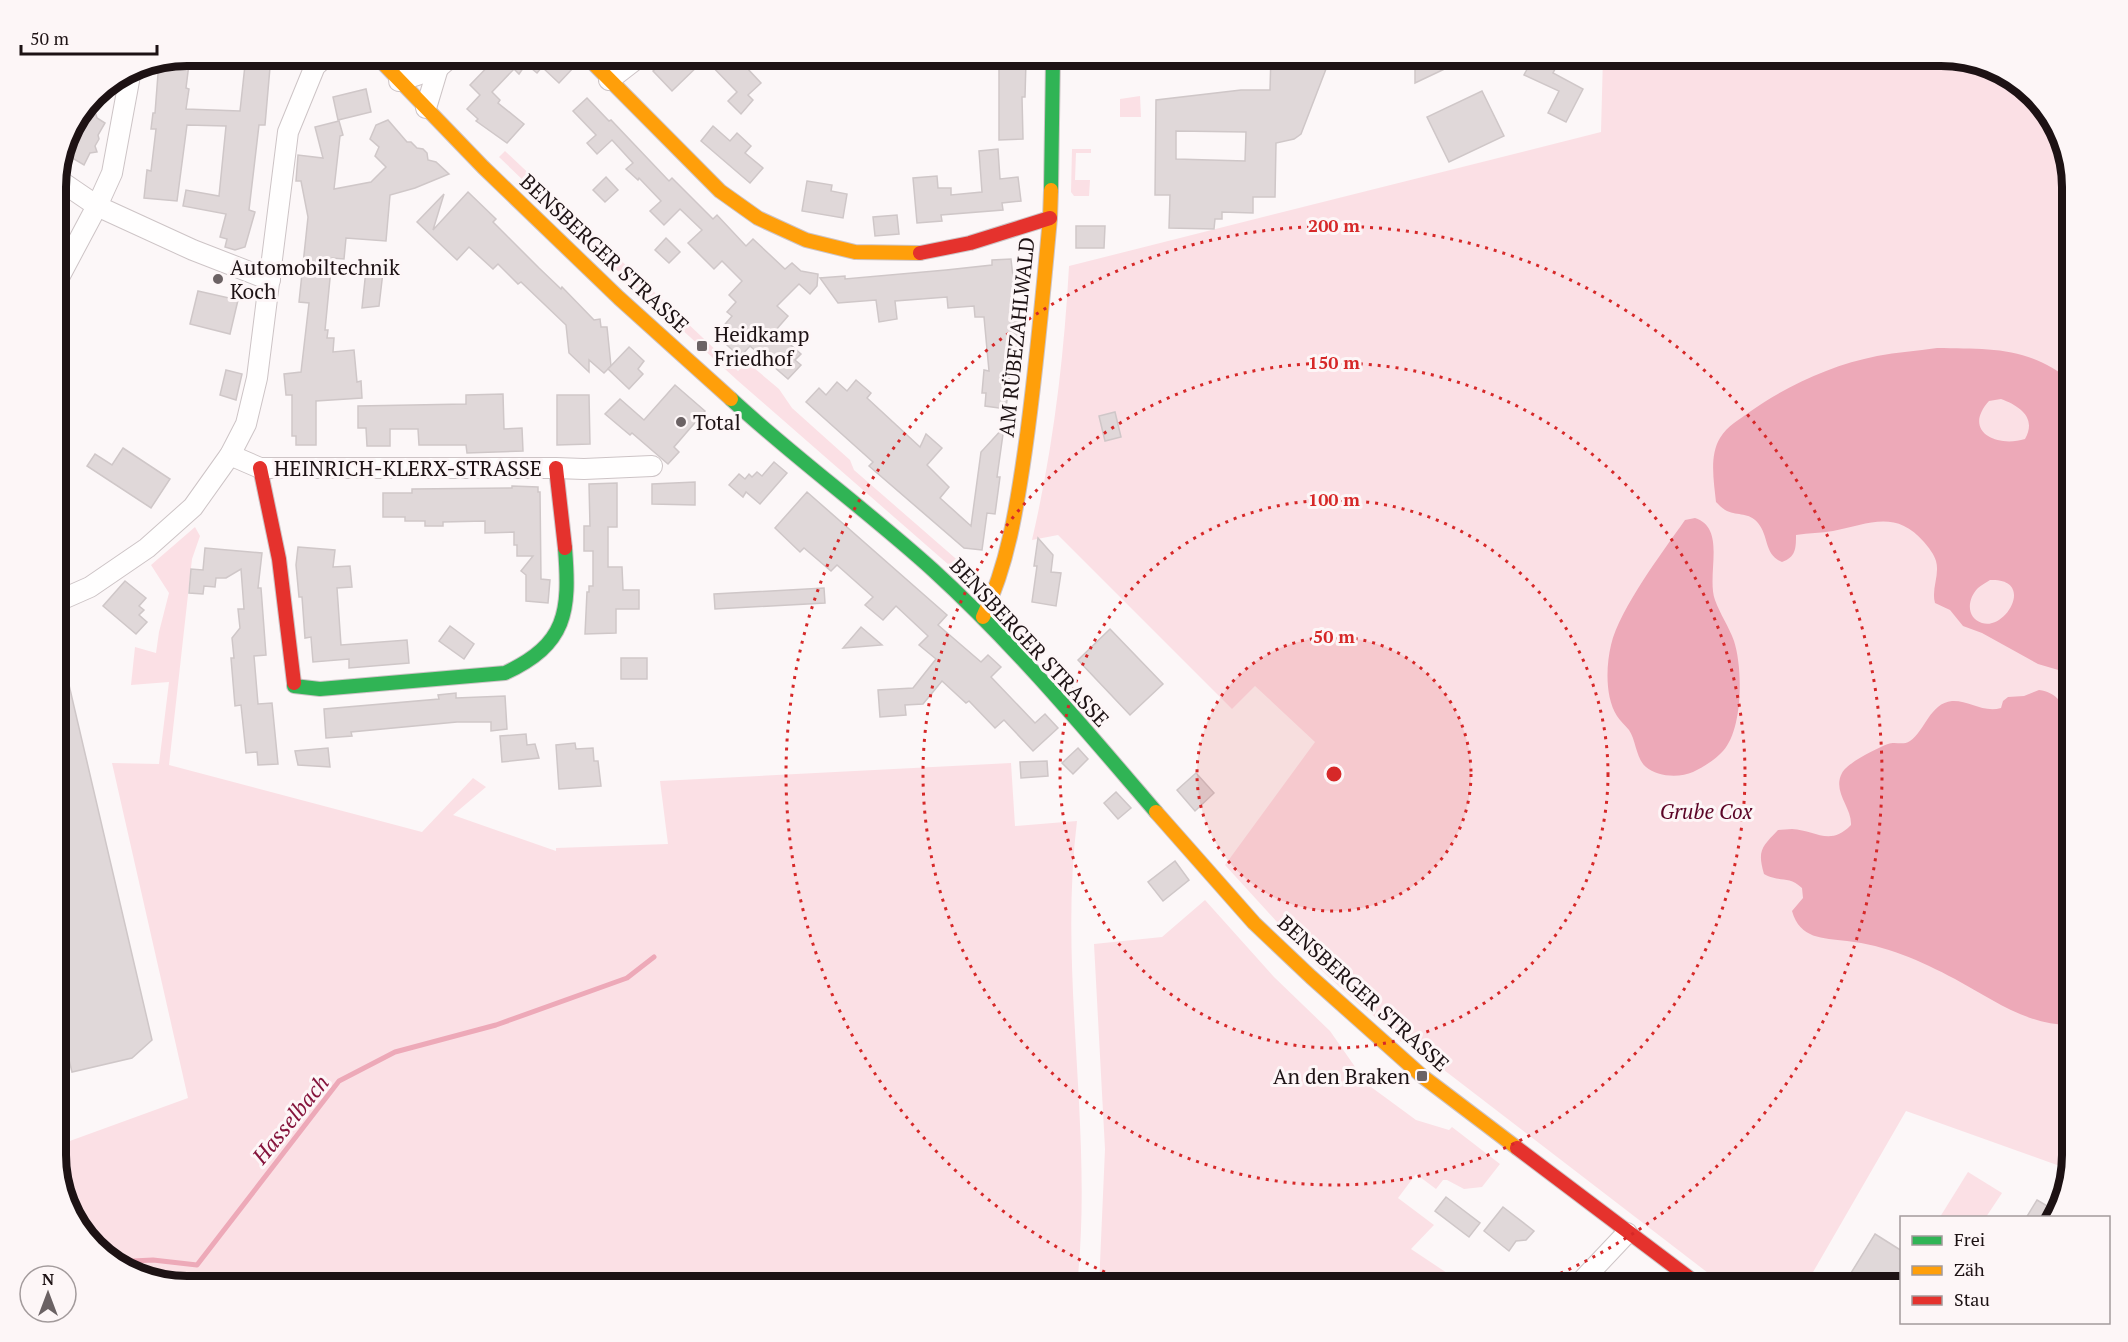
<svg xmlns="http://www.w3.org/2000/svg" width="2128" height="1342" font-family="'PT Serif',serif">
<style>
.green{fill:#fbe0e5}
.water{fill:#eda9b8;fill-rule:evenodd}
.lines{fill:none;stroke-linecap:round;stroke-linejoin:round}
.stream{stroke:#eda9b8;stroke-width:5}
.building{fill:#e0d8d9;stroke:#cfc7c8;stroke-width:1.5;fill-rule:evenodd}
.street-casing{stroke:#cdc4c6;stroke-width:22}
.fast-casing{stroke:#cdc4c6;stroke-width:16}
.slow-casing{stroke:#cdc4c6;stroke-width:16}
.jam-casing{stroke:#cdc4c6;stroke-width:16}
.street{stroke:#fffefe;stroke-width:20}
.fast{stroke:#30b455;stroke-width:14}
.slow{stroke:#ff9f0a;stroke-width:14}
.jam{stroke:#e5322d;stroke-width:14}
.ring{fill:none;stroke:#d62828;stroke-width:3;stroke-dasharray:3 6}
.poi-dot{fill:#6b6264;stroke:#fdf6f7;stroke-width:2}
.labels{text-anchor:middle;dominant-baseline:central;stroke-width:6;stroke-linejoin:round;paint-order:stroke}
.street-label{font-size:21px;fill:#1d1214;stroke:#fdf6f7}
.poi-label{font-size:21px;fill:#1d1214;stroke:#fdf6f7;text-anchor:start}
.park-label{font-size:21px;font-style:italic;fill:#5b0426;stroke:#fdf6f7}
.water-label{font-size:22px;font-style:italic;fill:#85143c;stroke:#fdf6f7}
.rim{fill:none;stroke:#1d1214;stroke-width:8}
.centre{fill:#d62828;stroke:#fdf6f7;stroke-width:3}
.ring-label{font-size:18px;text-anchor:middle;font-weight:bold;fill:#d62828;stroke:#fdf6f7;stroke-width:6;stroke-linejoin:round;paint-order:stroke}
</style>
<rect width="100%" height="100%" fill="#fcf7f8"/>
<g class="green">
<path d="M1603,56h338l73,21 41,45 17,65v968l-4,14 -162,-58 -101,175h-80l-363,-279 -43,-39 -94,-103 90,-123 -60,-56 -23,23 -174,-174 -26,5c21,-91 32,-181 37,-274l532,-134z"/>
<polygon points="1140,96 1141,117 1120,117 1120,99"/>
<polygon points="1072,149 1091,149 1091,153 1076,153 1075,180 1090,180 1089,196 1074,196 1071,192"/>
<polygon points="505,151 738,371 747,362 779,389 792,408 850,460 854,470 970,571 963,571 949,565 737,380 608,262 499,157"/>
<path d="M195,527l5,9 -8,23 -23,206 253,67 51,-54 13,9 -33,28 103,36v-3l112,-4 -8,-63 351,-18 4,63 62,-5c-19,155 17,310 0,465h-890l-73,-21 -41,-44 -17,-58v-17l132,-48 -76,-335 47,1 10,-82 -38,3 4,-38 21,6 3,-21 10,-39 -18,-28z"/>
<polygon points="1205,900 1274,977 1330,1031 1367,1084 1416,1120 1449,1130 1452,1127 1500,1164 1482,1187 1464,1189 1447,1180 1443,1180 1436,1189 1416,1174 1398,1198 1434,1225 1411,1249 1447,1273 1438,1286 1099,1286 1105,1149 1094,944 1162,937"/>
<polygon points="1968,1172 2002,1193 1986,1217 1940,1217"/>
</g>
<g class="water">
<path d="M1937,348c52,1 93,-2 135,34v292l-34,-10 -56,-31 -19,-7 -13,-16 -15,-7c-4,-14 5,-28 1,-42 -2,-7 -7,-13 -12,-19 -28,-33 -56,-18 -91,-11 -12,2 -24,2 -37,4 0,13 0,22 -14,27 -18,-7 -13,-26 -24,-39 -9,-11 -20,-7 -31,-12 -4,-2 -8,-6 -11,-9 -2,-20 -7,-46 4,-64 7,-12 20,-19 31,-27 37,-26 81,-46 126,-55 20,-4 40,-5 60,-8zM2001,399c19,7 36,19 24,40 -29,9 -63,-8 -36,-38zM1990,580c46,-2 16,51 -8,43 -16,-5 -15,-24 -4,-35 3,-3 8,-5 12,-8z"/>
<path d="M1695,518c32,10 11,57 20,82 5,14 14,27 19,41 9,28 9,88 -11,110 -7,8 -21,17 -30,21 -13,6 -36,5 -47,-5 -10,-8 -10,-27 -17,-37 -4,-5 -9,-9 -12,-14 -12,-19 -11,-50 -6,-71 9,-37 51,-92 74,-125z"/>
<path d="M2039,690c18,2 24,15 33,29v306c-44,1 -80,-26 -117,-46 -34,-18 -70,-34 -108,-38 -25,-3 -47,-2 -55,-30l11,-13 -1,-10c-14,-13 -22,-5 -38,-14 -7,-24 -2,-27 14,-44 4,0 10,-1 14,-1 23,1 38,18 59,-4 1,-18 -19,-33 -9,-52 5,-10 35,-25 46,-29 8,-3 14,2 22,-3 15,-10 20,-38 42,-40 16,-1 31,12 49,7l2,-7 5,-4 16,-1z"/>
</g>
<g class="lines">
<polyline class="stream" points="112,1262 153,1260 197,1265 339,1081 395,1052 496,1025 627,978 654,957"/>
</g>
<g class="building">
<polygon points="190,56 186,88 189,89 186,109 240,111 246,56 271,56 265,125 259,125 249,210 255,212 245,247 235,250 225,247 227,239 220,237 226,214 183,206 186,190 219,196 226,126 187,125 177,201 144,198 147,170 151,171 156,129 151,129 153,113 155,113 159,61"/>
<polygon points="498,56 561,56 574,67 559,83 542,67 537,73 526,64 519,74 514,69 492,92 500,100 498,103 524,124 507,143 476,121 478,119 467,109 480,95 470,85"/>
<polygon points="669,56 759,56 746,67 761,83 748,95 753,100 741,114 728,101 737,92 705,59 672,91 653,71"/>
<path d="M1271,56h60l-30,78 -7,5 -18,4 -1,54h-22v16l-31,-1v7h-7l-1,10 -45,-1 1,-33h-15l1,-95 85,-10h29zM1176,131l70,1 -1,29 -69,-2z"/>
<polygon points="1415,56 1472,56 1415,83"/>
<polygon points="1534,56 1562,56 1553,73 1583,89 1566,122 1548,113 1559,91 1524,75"/>
<polygon points="999,61 1026,61 1025,97 1022,97 1023,139 999,140"/>
<polygon points="366,89 371,112 338,120 333,97"/>
<polygon points="1482,91 1504,136 1449,162 1427,117"/>
<polygon points="587,98 609,121 611,120 669,181 672,178 713,219 717,215 746,246 753,239 785,269 792,263 801,271 818,274 817,286 810,294 799,284 777,306 788,316 775,331 801,354 795,360 801,365 788,379 750,346 740,357 716,335 732,316 727,312 736,302 729,295 742,281 722,261 714,269 688,243 702,230 680,209 664,225 650,211 661,201 639,178 638,180 626,169 633,163 612,140 597,154 587,143 596,135 573,111"/>
<polygon points="85,108 94,108 97,118 105,123 98,135 99,139 95,146 97,152 90,153 84,165 62,152 66,136"/>
<polygon points="388,120 407,142 411,142 417,148 423,149 427,153 428,160 436,162 449,174 415,188 390,195 386,241 346,238 344,259 332,258 325,330 328,330 327,338 334,338 333,352 354,350 357,382 361,381 362,398 316,401 316,445 296,445 296,436 292,436 292,395 286,395 284,374 301,372 309,303 299,302 308,217 301,181 296,181 298,155 323,158 315,127 339,121 343,135 340,136 334,189 371,182 386,167 375,156 379,147 370,139 376,125"/>
<polygon points="713,126 730,141 737,133 751,146 745,153 763,168 750,183 701,141"/>
<polygon points="998,149 1000,179 1018,177 1021,201 1002,203 1003,210 941,215 942,221 917,223 913,178 937,176 938,188 951,188 951,195 982,192 979,151"/>
<polygon points="606,177 618,190 605,202 593,190"/>
<polygon points="807,181 832,185 831,191 847,194 843,218 802,211"/>
<polygon points="468,192 496,219 493,222 539,268 561,289 562,287 594,320 600,319 601,327 607,327 611,366 604,373 589,360 589,372 569,353 566,325 521,282 518,284 498,264 493,269 469,247 457,260 417,222 444,194 433,230"/>
<polygon points="897,215 899,234 875,236 873,217"/>
<polygon points="1076,226 1105,226 1104,248 1076,248"/>
<polygon points="666,238 680,252 669,263 655,250"/>
<polygon points="1011,259 1017,313 1021,314 1017,346 1007,345 1004,373 1010,373 1006,409 985,406 986,393 982,393 984,370 989,371 984,317 975,317 974,306 948,308 947,297 895,301 897,319 879,322 876,300 838,303 820,278 845,276 845,279 946,270 992,265 992,260"/>
<polygon points="366,270 383,272 379,306 362,308"/>
<polygon points="198,291 238,300 230,334 190,324"/>
<polygon points="629,347 644,361 638,369 643,374 629,389 608,369"/>
<polygon points="226,370 242,374 236,400 220,395"/>
<polygon points="856,380 871,393 867,398 920,447 926,434 942,448 927,465 949,487 940,498 971,526 981,452 1004,427 997,477 1000,477 995,514 987,513 982,550 964,548 869,466 873,462 806,402 819,388 826,395 837,382 847,391"/>
<polygon points="675,385 705,411 674,447 679,452 668,464 632,433 630,435 605,414 620,399 644,420"/>
<polygon points="503,394 504,429 522,428 523,451 467,453 466,445 419,445 418,429 390,429 390,446 367,446 366,428 358,428 358,406 466,404 466,395"/>
<polygon points="557,395 589,395 590,444 557,445"/>
<polygon points="1115,412 1121,437 1105,441 1099,416"/>
<polygon points="123,448 170,479 151,508 87,466 95,454 112,465"/>
<polygon points="774,462 787,473 760,504 746,492 743,497 729,485 739,474 745,479 749,474 752,477 757,472 762,476"/>
<polygon points="695,482 695,505 652,504 652,484"/>
<polygon points="617,483 617,527 608,527 608,567 622,567 623,590 639,590 639,609 616,609 616,633 585,634 587,592 589,592 589,586 593,586 593,551 584,551 584,526 590,526 589,484"/>
<polygon points="512,486 538,487 538,492 540,492 541,579 550,580 548,603 526,601 526,575 521,571 533,556 517,556 517,545 514,545 514,532 485,533 485,521 443,522 443,526 425,526 425,521 405,521 405,517 383,517 383,493 412,493 412,489 512,488"/>
<polygon points="807,492 947,615 938,625 981,662 988,655 1001,667 991,677 1035,723 1045,714 1058,728 1033,751 1004,720 995,728 969,701 966,703 942,681 923,704 905,705 906,715 880,717 878,690 913,688 936,659 919,645 928,636 896,606 883,620 865,605 873,597 837,565 831,571 804,548 800,552 775,528"/>
<polygon points="1038,538 1053,555 1051,572 1061,573 1056,606 1032,602 1037,566 1034,566"/>
<polygon points="298,547 335,550 333,567 350,566 352,587 337,588 341,645 407,640 409,663 349,668 349,659 313,662 311,637 305,638 302,597 299,597 296,565"/>
<polygon points="205,548 262,553 258,588 261,588 266,655 254,656 258,704 272,703 278,764 258,765 257,752 246,753 241,705 235,706 231,658 234,658 232,638 240,628 238,609 244,609 241,569 226,578 216,578 215,587 204,586 203,594 189,593 191,569 203,570"/>
<polygon points="125,581 146,598 139,606 144,610 139,615 147,622 136,634 103,606"/>
<polygon points="824,588 825,603 715,609 714,594"/>
<polygon points="450,626 474,644 464,659 439,641"/>
<polygon points="861,627 882,645 843,648"/>
<polygon points="1110,629 1163,684 1130,715 1078,660"/>
<polygon points="56,655 62,655 152,1040 132,1058 72,1072 69,1060 56,1063"/>
<rect x="621" y="658" width="26" height="21"/>
<polygon points="456,693 456,698 505,696 507,729 491,731 491,722 457,722 351,732 352,736 326,738 324,709 439,699 438,695"/>
<polygon points="526,734 527,745 535,744 539,758 502,762 500,736"/>
<polygon points="575,743 576,749 593,748 594,761 598,761 601,786 559,789 556,745"/>
<polygon points="328,748 330,767 298,765 295,751"/>
<polygon points="1078,748 1088,759 1073,774 1062,763"/>
<polygon points="1047,761 1048,776 1021,778 1020,762"/>
<polygon points="1196,773 1214,793 1195,811 1177,790"/>
<polygon points="1116,792 1131,808 1118,819 1104,803"/>
<polygon points="1175,861 1189,880 1163,901 1148,882"/>
<polygon points="1446,1197 1480,1223 1469,1237 1435,1211"/>
<polygon points="2037,1200 2056,1211 2054,1218 2026,1218"/>
<polygon points="1503,1207 1534,1231 1526,1240 1516,1241 1509,1251 1484,1231"/>
<polygon points="1875,1234 1902,1251 1902,1286 1843,1286"/>
</g>
<g class="lines">
<g class="street-casing">
<g id="street">
<polyline points="609,80 640,56"/>
<polyline points="399,81 438,68 452,56"/>
<polyline points="426,108 438,68"/>
<polyline points="56,178 97,206 193,250 270,280"/>
<polyline points="56,283 97,206 112,173 131,70"/>
<polyline points="230,455 260,468 556,468 584,469 652,466"/>
<polyline points="56,602 90,587 147,548 193,507 230,455 246,424 257,378 288,132 315,66 326,56"/>
<polyline points="1577,1286 1627,1233"/>
</g>
</g>
<g class="fast-casing">
<g id="fast">
<polyline points="1051,190 1053,56"/>
<path d="M731,399c65,60 137,112 202,171 81,74 152,159 223,242"/>
<path d="M294,683v3l26,3 185,-16c62,-29 65,-61 60,-125"/>
</g>
</g>
<g class="slow-casing">
<g id="slow">
<polyline points="376,56 483,167 619,298 731,399"/>
<polyline points="586,56 720,191 758,218 806,240 855,252 920,253"/>
<path d="M983,617c25,-52 34,-111 42,-167 11,-77 18,-155 25,-232l1,-28"/>
<polyline points="1156,812 1254,923 1311,977 1422,1076 1517,1148"/>
</g>
</g>
<g class="jam-casing">
<g id="jam">
<polyline points="920,253 970,243 1050,218"/>
<polyline points="260,468 279,559 294,683"/>
<polyline points="556,468 565,548"/>
<polyline points="1517,1148 1700,1286"/>
</g>
</g>
<use href="#street" class="street"/>
<use href="#fast" class="fast"/>
<use href="#slow" class="slow"/>
<use href="#jam" class="jam"/>
</g>
<circle cx="1334" cy="774" r="137" fill="#d62828" fill-opacity=".12"/>
<g class="ring">
<circle cx="1334" cy="774" r="137"/>
<circle cx="1334" cy="774" r="274"/>
<circle cx="1334" cy="774" r="411"/>
<path d="M1138 1286A548 548 0 1 1 1530 1286"/>
</g>
<g class="poi-dot">
<circle cx="218" cy="279" r="6"/>
<rect x="696" y="340" width="12" height="12" rx="3"/>
<circle cx="681" cy="422" r="6"/>
<rect x="1416" y="1070" width="12" height="12" rx="3"/>
</g>
<g class="labels">
<g class="street-label">
<text transform="translate(605 253) rotate(43)">BENSBERGER STRASSE</text>
<text transform="translate(1016 337) rotate(-84)">AM RÜBEZAHLWALD</text>
<text x="408" y="468">HEINRICH-KLERX-STRASSE</text>
<text transform="translate(1030 642) rotate(47)">BENSBERGER STRASSE</text>
<text transform="translate(1364 993) rotate(42)">BENSBERGER STRASSE</text>
</g>
<g class="poi-label">
<text x="230" y="267">Automobiltechnik<tspan x="230" dy="24">Koch</tspan></text>
<text x="714" y="334">Heidkamp<tspan x="714" dy="24">Friedhof</tspan></text>
<text x="693" y="422">Total</text>
<text x="1410" y="1076" text-anchor="end">An den Braken</text>
</g>
<g class="park-label">
<text x="1706" y="811">Grube Cox</text>
</g>
<g class="water-label">
<text transform="translate(290 1119) rotate(-51)">Hasselbach</text>
</g>
</g>
<path d="M0 0H2128V1342H0ZM187 66H1941A121 121 0 0 1 2062 187V1155A121 121 0 0 1 1941 1276H187A121 121 0 0 1 66 1155V187A121 121 0 0 1 187 66Z" fill="#fdf6f7" fill-rule="evenodd"/>
<path class="rim" d="M187 66H1941A121 121 0 0 1 2062 187V1155A121 121 0 0 1 1941 1276H187A121 121 0 0 1 66 1155V187A121 121 0 0 1 187 66Z"/>
<circle cx="1334" cy="774" r="9" class="centre"/>
<g class="ring-label">
<text x="1334" y="232">200 m</text>
<text x="1334" y="369">150 m</text>
<text x="1334" y="506">100 m</text>
<text x="1334" y="643">50 m</text>
</g>
<rect x="1900" y="1216" width="210" height="108" fill="#fdf6f7" stroke="#a39b9c" stroke-width="1.5"/>
<rect x="1912" y="1236" width="30" height="9" fill="#30b455" stroke="#a39b9c" stroke-width="1.5"/>
<text x="1954" y="1246" font-size="18" fill="#1d1214">Frei</text>
<rect x="1912" y="1266" width="30" height="9" fill="#ff9f0a" stroke="#a39b9c" stroke-width="1.5"/>
<text x="1954" y="1276" font-size="18" fill="#1d1214">Zäh</text>
<rect x="1912" y="1296" width="30" height="9" fill="#e5322d" stroke="#a39b9c" stroke-width="1.5"/>
<text x="1954" y="1306" font-size="18" fill="#1d1214">Stau</text>
<g transform="translate(48 1294)"><circle r="28" fill="#fdf6f7" stroke="#a39b9c" stroke-width="1.5"/>
<path d="M0-4.5L10 22L0 15L-10 22Z" fill="#6b6264"/>
<text y="-9" font-size="16" font-weight="bold" text-anchor="middle" fill="#1d1214">N</text>
</g>
<path d="M21 45v9h136v-9" fill="none" stroke="#1d1214" stroke-width="3"/>
<text x="30" y="45" font-size="18" fill="#1d1214" stroke="#fdf6f7" stroke-width="4.5" paint-order="stroke">50 m</text>
</svg>
